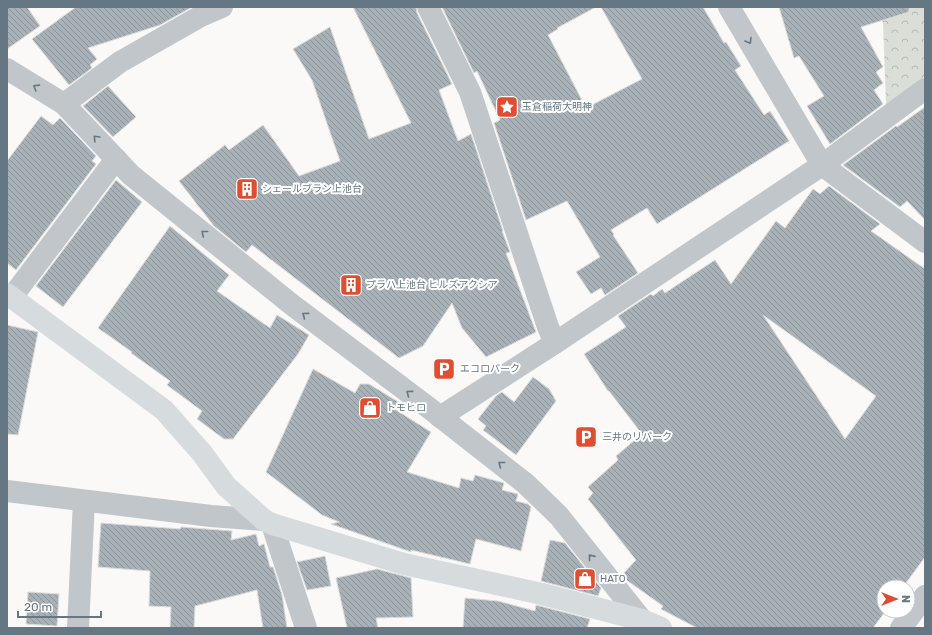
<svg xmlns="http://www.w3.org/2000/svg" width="932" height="635" font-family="Rubik,'Noto Sans JP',sans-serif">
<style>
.park{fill:url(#park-crowns)}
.building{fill:url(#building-back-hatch);stroke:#dcdbda;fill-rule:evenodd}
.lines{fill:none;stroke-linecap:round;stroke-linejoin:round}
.street{stroke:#c1c6ca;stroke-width:22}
.secondary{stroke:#d6dbde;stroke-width:22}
.oneway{stroke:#657782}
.labels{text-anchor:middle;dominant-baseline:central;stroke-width:4;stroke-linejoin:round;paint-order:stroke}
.poi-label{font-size:10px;fill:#657782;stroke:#fff;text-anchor:start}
</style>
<defs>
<pattern id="park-crowns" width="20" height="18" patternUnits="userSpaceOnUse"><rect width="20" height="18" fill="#daded7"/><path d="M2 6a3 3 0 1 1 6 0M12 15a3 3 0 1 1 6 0" fill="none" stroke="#b4b9b4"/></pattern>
<pattern id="building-back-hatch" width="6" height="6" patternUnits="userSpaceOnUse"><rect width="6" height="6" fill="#a8b1b7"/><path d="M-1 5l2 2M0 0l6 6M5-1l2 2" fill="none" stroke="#8c959a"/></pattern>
</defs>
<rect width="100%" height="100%" fill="#faf9f8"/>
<polygon class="park" points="878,7 925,7 925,76 886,105 883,23"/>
<g class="building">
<polygon points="7,7 27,7 40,26 7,49"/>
<polygon points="76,7 192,7 160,25 88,48 97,59 90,65 92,68 69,85 32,39"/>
<polygon points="353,7 416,7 417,13 452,84 439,90 458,141 471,134 503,231 502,231 510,252 506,253 536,332 486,357 462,328 452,303 423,346 399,358 252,245 246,252 214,226 179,181 225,145 229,150 263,125 299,176 340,161 312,80 293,49 330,27 369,139 411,123"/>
<polygon points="442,7 596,7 557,28 558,29 548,35 586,108 642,79 601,7 703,7 724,43 726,42 741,66 735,70 764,115 770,111 789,141 657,224 647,208 611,230 614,234 613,235 638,273 605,295 601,288 591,294 576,272 600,257 567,201 526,220 494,123 500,120 477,71 474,73"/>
<polygon points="779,7 909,7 909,12 861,27 883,67 876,72 883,83 874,90 883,104 830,144 807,106 824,96 799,56 794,58"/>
<polygon points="108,86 136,117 113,137 83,106"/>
<polygon points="925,107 925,220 907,201 900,207 843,165 896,126 897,127"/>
<polygon points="41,116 53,125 60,118 96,156 92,161 96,164 16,270 7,263 7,161"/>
<polygon points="116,180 142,202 63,307 36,286"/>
<path d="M829,186l51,38 -9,7 54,38v288l-22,30h-19v26l-11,15h-176l-36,-19 2,-3 -38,-27 -3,-4 14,-15 -48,-61 5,-6 -5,-6 30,-27 -2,-4 26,-22 -33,-43h-1l-24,-37 42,-27 -8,-11 33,-22 2,2 9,-7 3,4 50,-33 16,24 45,-63 9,7 28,-39 7,5zM763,315l113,81 -31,43z"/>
<polygon points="170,226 229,275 217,291 270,328 277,315 309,335 298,354 233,439 224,439 197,419 202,411 167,385 170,381 131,353 132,352 98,328"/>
<polygon points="7,325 38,332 18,435 7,434"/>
<polygon points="313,369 355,393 360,384 369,384 400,403 396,410 431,432 407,472 459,488 461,478 473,481 475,475 504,483 502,490 518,494 516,501 528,504 531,507 521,551 476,539 470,564 411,550 411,552 331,524 339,522 322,515 266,472"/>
<polygon points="533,377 549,389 556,401 516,455 483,430 486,426 478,419 496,396 502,392 514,402"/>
<polygon points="101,523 180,529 181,527 232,531 231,540 256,534 259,546 264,544 270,567 273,567 282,595 287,628 263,628 257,590 195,606 194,628 170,628 171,607 149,606 150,571 98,567"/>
<polygon points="550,540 565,543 601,588 598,596 541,581"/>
<polygon points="325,556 331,586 307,590 297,562"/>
<polygon points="377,569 411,578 413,617 376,618 378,628 347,628 336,578"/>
<polygon points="28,592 59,594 57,626 26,624"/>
<polygon points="465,598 498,601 535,611 536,605 590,619 587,628 463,628"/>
</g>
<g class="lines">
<g class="street">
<polyline points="428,7 470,92 548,327 555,343"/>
<polyline points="729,7 822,165 925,242"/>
<polyline points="7,69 64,104 131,175 291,304 429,408 526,484 559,516 642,620"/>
<polyline points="64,104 120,62 201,16 222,7"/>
<polyline points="12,297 116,159"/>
<polyline points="440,417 555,343 822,165 925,89"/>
<polyline points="7,491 211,516 264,520"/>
<polyline points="272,524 306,628"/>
<polyline points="78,628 84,501"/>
<polyline points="901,628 925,596"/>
</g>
<polyline class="secondary" points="7,294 164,410 202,453 226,486 264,520 272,524 404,564 542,594 642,620 661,628"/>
</g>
<defs><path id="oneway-chevron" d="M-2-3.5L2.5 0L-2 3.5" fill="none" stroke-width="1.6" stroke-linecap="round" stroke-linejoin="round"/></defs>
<g class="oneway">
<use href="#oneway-chevron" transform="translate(749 41) rotate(59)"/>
<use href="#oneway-chevron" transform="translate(36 87) rotate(-148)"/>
<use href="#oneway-chevron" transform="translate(96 138) rotate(-134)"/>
<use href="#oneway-chevron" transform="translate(204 233) rotate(-141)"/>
<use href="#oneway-chevron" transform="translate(305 315) rotate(-143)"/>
<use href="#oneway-chevron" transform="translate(409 393) rotate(-143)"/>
<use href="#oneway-chevron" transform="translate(501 464) rotate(-142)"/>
<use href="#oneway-chevron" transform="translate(591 557) rotate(-129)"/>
</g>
<defs>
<g id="sight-square" transform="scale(1.15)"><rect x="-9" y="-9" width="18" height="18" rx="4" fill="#e04e31" stroke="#fff"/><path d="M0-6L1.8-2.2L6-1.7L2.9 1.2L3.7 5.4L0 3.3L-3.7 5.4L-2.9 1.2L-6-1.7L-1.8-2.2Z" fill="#fff"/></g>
<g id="building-square" transform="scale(1.15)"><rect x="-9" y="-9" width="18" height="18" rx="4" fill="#e04e31" stroke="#fff"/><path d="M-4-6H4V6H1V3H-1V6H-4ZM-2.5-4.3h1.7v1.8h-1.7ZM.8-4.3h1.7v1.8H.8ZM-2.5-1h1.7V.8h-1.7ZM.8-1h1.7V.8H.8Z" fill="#fff"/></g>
<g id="parking-square" transform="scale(1.15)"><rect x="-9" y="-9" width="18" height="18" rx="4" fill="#e04e31" stroke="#fff"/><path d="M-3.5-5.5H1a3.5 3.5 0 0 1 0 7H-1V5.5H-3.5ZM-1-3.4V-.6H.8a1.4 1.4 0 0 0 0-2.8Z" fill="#fff"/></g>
<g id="shop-square" transform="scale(1.15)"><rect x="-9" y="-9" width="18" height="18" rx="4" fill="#e04e31" stroke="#fff"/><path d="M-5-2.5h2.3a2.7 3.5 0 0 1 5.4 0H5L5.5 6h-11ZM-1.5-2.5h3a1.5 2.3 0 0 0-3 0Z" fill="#fff"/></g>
</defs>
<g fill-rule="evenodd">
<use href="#sight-square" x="507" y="107"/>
<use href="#building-square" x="247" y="189"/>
<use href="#building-square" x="351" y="285"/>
<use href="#parking-square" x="444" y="369"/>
<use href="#shop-square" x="370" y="408"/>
<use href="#parking-square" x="586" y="437"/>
<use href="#shop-square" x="585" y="579"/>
</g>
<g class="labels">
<g class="poi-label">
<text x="522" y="107">玉倉稲荷大明神</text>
<text x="262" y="189">シェールブラン上池台</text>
<text x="366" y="285">プラハ上池台 ヒルズアクシア</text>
<text x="460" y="369">エコロパーク</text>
<text x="386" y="408">トモヒロ</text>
<text x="602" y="437">三井のリパーク</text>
<text x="600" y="579">HATO</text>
</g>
</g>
<rect width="932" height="635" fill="none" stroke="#657782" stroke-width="16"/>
<g transform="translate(896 599) rotate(90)"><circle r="19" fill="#ffffff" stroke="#c1c9cd"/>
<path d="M0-3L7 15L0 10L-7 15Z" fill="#e04e31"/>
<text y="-6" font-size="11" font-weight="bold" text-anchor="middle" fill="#657782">N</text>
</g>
<path d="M18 611v6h83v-6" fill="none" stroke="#657782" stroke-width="2"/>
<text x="24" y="611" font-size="12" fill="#657782" stroke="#ffffff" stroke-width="3" paint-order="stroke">20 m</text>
</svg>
